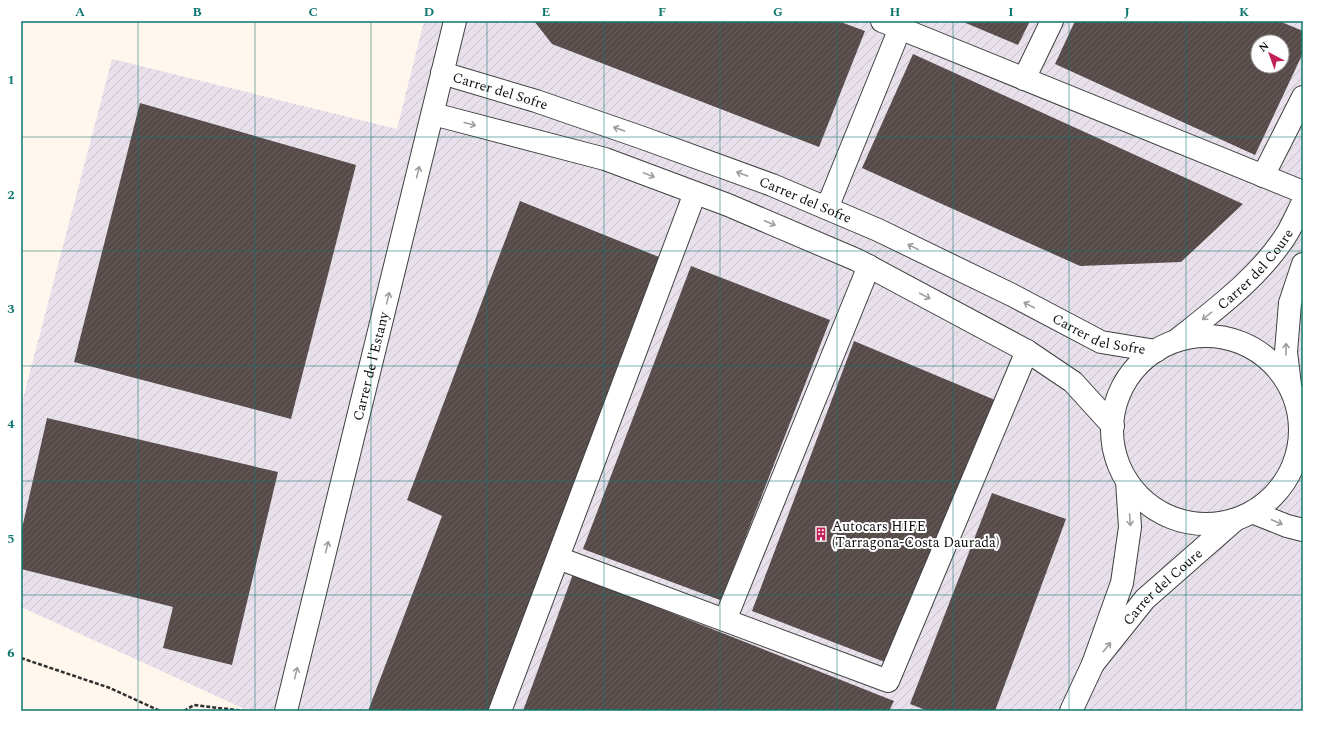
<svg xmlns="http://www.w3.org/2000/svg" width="1324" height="732" font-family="Spectral,serif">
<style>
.industrial{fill:url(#industrial-furrows);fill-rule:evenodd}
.building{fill:url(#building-hatch);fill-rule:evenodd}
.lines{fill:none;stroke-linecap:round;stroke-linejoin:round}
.minor-casing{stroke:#404040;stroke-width:24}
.path{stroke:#2f2f2f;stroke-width:2.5;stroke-dasharray:4 2;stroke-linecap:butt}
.minor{stroke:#fff;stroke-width:22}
.oneway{stroke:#9e9e9e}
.grid{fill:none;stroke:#0f766e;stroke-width:1;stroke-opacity:0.55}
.labels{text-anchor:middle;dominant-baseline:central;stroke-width:4;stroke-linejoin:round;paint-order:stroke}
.street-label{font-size:14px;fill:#0d0d0d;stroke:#fff}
.poi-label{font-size:14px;fill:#0d0d0d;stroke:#fff;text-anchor:start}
.neatline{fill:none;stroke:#0f766e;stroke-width:1.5}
.grid-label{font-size:13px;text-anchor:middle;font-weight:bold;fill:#0f766e}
</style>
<defs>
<pattern id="industrial-furrows" width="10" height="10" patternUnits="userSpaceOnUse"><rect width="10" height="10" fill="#e8e1ec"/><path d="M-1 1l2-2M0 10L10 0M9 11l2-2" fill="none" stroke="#c6c0c9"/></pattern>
<pattern id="building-hatch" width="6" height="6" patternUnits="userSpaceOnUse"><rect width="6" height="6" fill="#564b49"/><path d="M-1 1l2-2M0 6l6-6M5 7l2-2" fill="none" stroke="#69605f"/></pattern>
</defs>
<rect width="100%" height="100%" fill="#fff7ed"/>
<path class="industrial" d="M424,21h879v690h-1054l-228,-104v-201l91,-347 285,70zM1258,42h24v24h-24z"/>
<g class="building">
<polygon points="534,21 838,21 865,31 819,147 552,44"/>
<polygon points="961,21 1030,21 1018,45"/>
<path d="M1075,21h204l24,10v22l-48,102 -200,-91zM1258,42h24v24h-24z"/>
<polygon points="913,54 1243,204 1181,262 1080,266 862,168"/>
<polygon points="140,103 356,165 291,419 74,362"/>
<polygon points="520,201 659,257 489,711 368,711 442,516 407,500"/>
<polygon points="691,266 830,320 722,598 720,600 583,549"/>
<polygon points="854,341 995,400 890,664 752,611"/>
<polygon points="47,418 278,472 232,665 163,648 173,607 21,569 21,533"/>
<polygon points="992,493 1066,519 995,711 928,711 910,704"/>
<polygon points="573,574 894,701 889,711 523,711"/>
</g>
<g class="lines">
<g class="minor-casing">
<g id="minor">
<polyline points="882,21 1303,192"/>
<path id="s1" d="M442,73l94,28 107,37 129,47 106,45 134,65 89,47 55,9"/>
<polyline points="1024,79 1052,21"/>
<polyline points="433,114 605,159 728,205 857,260 1027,351 1073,382 1113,426"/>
<polyline points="1263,176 1303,97"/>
<polyline points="827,208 903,21"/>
<circle cx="1206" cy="430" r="94"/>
<path id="s2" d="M1177,340c40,-32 84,-64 111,-108 5,-9 10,-20 15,-30"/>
<polyline points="1290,385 1286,352 1290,303 1303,264"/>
<path id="s3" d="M1127,481l3,46 -8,56 -29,81 52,-65 90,-79"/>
<polyline points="1252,512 1287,526 1303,530"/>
<polyline points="558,558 888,681 1027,351"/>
<polyline points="725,620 869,266"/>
<path id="s4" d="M286,711l169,-690"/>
<polyline points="500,711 695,193"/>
<polyline points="1071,711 1093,664"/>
</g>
</g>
<g class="path">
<polyline points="21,658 110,688 160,711"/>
<polyline points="184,711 194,705 244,711"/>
</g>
<use href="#minor" class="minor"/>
</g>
<defs><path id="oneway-shaft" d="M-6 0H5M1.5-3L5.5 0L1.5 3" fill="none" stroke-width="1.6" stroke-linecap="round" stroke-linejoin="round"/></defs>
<g class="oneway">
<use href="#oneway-shaft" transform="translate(470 124) rotate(15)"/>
<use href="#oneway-shaft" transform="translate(619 129) rotate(-161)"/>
<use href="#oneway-shaft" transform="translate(418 172) rotate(-76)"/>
<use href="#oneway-shaft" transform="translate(742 174) rotate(-160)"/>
<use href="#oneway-shaft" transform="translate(649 175) rotate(21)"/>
<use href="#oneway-shaft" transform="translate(770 223) rotate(23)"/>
<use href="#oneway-shaft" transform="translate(913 247) rotate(-154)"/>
<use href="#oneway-shaft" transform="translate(925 296) rotate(28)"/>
<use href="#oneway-shaft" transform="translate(388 298) rotate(-76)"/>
<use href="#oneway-shaft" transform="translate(1029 305) rotate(-152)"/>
<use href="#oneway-shaft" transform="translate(1207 316) rotate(141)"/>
<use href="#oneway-shaft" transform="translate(1286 349) rotate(-89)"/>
<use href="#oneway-shaft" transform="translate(1130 520) rotate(86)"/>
<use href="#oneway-shaft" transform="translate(1277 522) rotate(23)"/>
<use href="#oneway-shaft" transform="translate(327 547) rotate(-76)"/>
<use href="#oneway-shaft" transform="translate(1107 647) rotate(-51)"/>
<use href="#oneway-shaft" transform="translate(296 673) rotate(-76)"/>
</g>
<path class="grid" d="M138,21v690M255,21v690M371,21v690M487,21v690M604,21v690M720,21v690M837,21v690M953,21v690M1069,21v690M1186,21v690M21,137h1282M21,251h1282M21,366h1282M21,481h1282M21,595h1282"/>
<defs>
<g id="building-bare" transform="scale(1.08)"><path d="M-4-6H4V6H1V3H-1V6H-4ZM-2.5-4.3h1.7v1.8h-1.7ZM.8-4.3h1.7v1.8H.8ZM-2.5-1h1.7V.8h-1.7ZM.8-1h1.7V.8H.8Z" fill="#c02257" stroke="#fff" stroke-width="2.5" paint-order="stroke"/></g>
</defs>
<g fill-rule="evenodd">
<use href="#building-bare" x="821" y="534"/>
</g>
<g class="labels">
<g class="street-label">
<text stroke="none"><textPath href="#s1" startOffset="61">Carrer del Sofre</textPath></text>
<text stroke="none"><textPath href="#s1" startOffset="385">Carrer del Sofre</textPath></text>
<text stroke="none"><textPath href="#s2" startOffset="106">Carrer del Coure</textPath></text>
<text stroke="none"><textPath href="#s1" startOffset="709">Carrer del Sofre</textPath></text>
<text stroke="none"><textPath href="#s4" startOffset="355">Carrer de l'Estany</textPath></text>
<text stroke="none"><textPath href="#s3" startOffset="293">Carrer del Coure</textPath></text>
</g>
<g class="poi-label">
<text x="832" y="526">Autocars HIFE<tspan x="832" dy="16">(Tarragona-Costa Daurada)</tspan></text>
</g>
</g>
<rect width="1324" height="732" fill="none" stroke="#ffffff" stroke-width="44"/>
<g transform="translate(1270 54) rotate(319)"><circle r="19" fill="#ffffff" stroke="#9e9e9e"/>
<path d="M0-3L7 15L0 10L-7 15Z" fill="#c02257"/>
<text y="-6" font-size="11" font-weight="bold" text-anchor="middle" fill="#0d0d0d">N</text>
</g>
<rect x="22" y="22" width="1280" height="688" class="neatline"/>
<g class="grid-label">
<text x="80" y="16">A</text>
<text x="197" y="16">B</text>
<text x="313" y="16">C</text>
<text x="429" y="16">D</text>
<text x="546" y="16">E</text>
<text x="662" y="16">F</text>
<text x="778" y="16">G</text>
<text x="895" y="16">H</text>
<text x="1011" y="16">I</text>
<text x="1127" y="16">J</text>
<text x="1244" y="16">K</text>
<text x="11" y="84">1</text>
<text x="11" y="199">2</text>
<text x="11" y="313">3</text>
<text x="11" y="428">4</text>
<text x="11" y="543">5</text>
<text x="11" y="657">6</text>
</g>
</svg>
